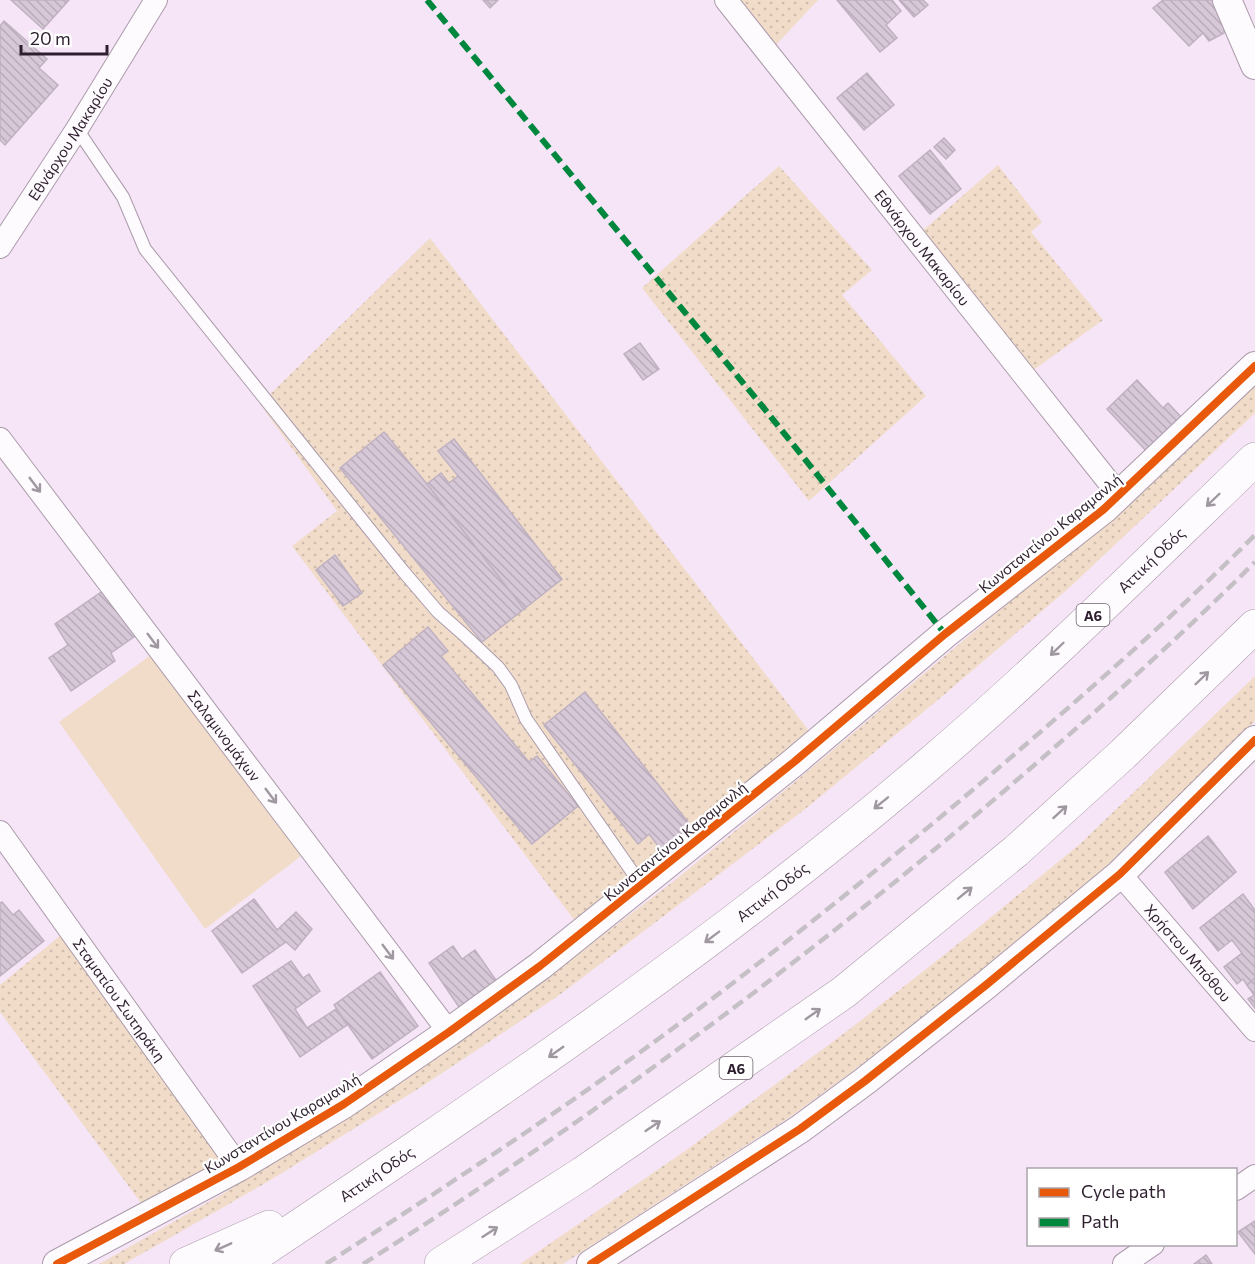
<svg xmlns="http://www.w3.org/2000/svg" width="1255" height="1264" font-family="Commissioner,sans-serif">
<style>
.grass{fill:url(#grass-dots)}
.garden{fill:#f1dcc9}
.building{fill:url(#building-back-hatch);stroke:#c0b1c1;stroke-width:1.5}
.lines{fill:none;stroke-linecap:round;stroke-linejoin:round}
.service-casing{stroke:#aa9baa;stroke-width:14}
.minor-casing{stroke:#aa9baa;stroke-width:24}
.tertiary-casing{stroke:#aa9baa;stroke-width:30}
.motorway-casing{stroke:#aa9baa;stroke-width:34}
.service{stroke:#fefbfe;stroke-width:12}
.minor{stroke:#fefbfe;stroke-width:22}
.tertiary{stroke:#fefbfe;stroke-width:28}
.motorway{stroke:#fefbfe;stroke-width:33}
.rail{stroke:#c5c0c5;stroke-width:4.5;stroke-dasharray:12 6;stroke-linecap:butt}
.quiet{stroke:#00873e;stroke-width:6;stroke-dasharray:12 6;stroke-linecap:butt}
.cycleway-casing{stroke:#fff;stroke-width:11}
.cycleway{stroke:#e8590c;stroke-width:8}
.oneway{stroke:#a098a1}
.labels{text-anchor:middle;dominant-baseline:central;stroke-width:4.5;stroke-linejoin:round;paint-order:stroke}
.shield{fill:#fff;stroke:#6d626d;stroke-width:1.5}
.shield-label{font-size:14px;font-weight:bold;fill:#2e1f2f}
.street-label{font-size:15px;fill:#2e1f2f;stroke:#fff}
</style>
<defs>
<pattern id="grass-dots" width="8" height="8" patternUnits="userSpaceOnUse" patternTransform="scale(1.5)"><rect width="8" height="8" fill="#f1dcc9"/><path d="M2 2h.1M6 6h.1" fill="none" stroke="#cfbcad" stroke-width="1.8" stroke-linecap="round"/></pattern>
<pattern id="building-back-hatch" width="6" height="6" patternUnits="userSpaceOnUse" patternTransform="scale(1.5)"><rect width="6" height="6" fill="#d7c8d8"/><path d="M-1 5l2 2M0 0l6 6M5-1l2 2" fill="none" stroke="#b9abba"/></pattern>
</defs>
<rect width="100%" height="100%" fill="#f6e5f7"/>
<g class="grass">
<polygon points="735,0 818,0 774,47"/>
<polygon points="998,165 1042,222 1031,232 1103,320 1032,371 920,233"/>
<polygon points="779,166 872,270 842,295 926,396 809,501 642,288"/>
<polygon points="430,238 813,736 581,929 292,546 337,511 260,404"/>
<polygon points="1255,381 1255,413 1069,588 939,699 804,810 558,996 418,1089 269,1181 124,1264 99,1264 221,1195 410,1075 545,979 674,881 791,785 1050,568"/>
<polygon points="1255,676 1255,721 1111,863 1009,950 853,1071 790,1117 563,1264 520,1264 685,1151 846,1032 963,940 1080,844"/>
<polygon points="61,935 223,1163 141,1203 0,1012 0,985"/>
</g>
<polygon class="garden" points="163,646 309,850 205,929 59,722"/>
<g class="building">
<polygon points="11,0 69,0 43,29"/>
<polygon points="483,0 498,0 490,8"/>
<polygon points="837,0 892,0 901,11 886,25 897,38 880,52"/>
<polygon points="899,0 923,0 928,5 914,17"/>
<polygon points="1163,0 1220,0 1223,4 1224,33 1209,41 1203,33 1189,46 1153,8"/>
<polygon points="4,21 47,59 39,68 58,85 5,145 0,140 0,26"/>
<polygon points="867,73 894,105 864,130 837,98"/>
<polygon points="944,138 955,150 946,159 934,147"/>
<polygon points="930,150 961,189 930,214 899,176"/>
<polygon points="640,343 659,369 643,380 624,354"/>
<polygon points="1137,380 1163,408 1168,403 1182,418 1147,452 1107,409"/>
<polygon points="384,432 427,484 524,609 482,642 340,468"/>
<polygon points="454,439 562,579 524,609 427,484 441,473 449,483 458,476 438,451"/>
<polygon points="335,555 362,593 343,606 316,570"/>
<polygon points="107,588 138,634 111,653 115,661 71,691 49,658 68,645 55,624"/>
<polygon points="428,627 448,651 441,656 529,762 537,756 578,806 532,844 383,665"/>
<polygon points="585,692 695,831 665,855 649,834 638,844 544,725"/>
<polygon points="1208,836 1236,872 1193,909 1165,872"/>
<polygon points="1243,894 1255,910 1255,978 1247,985 1243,979 1237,984 1224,967 1242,953 1232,940 1218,951 1200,928"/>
<polygon points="254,899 277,930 296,912 312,929 295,950 286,942 242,973 212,931"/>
<polygon points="2,902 13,915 19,910 44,941 0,976 0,903"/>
<polygon points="453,946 462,959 475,950 498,983 461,1010 429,963"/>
<polygon points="291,961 303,978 309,974 320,991 295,1009 307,1028 336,1009 347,1025 300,1057 253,986"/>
<polygon points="380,972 418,1026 372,1059 334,1005"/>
<polygon points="1255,978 1255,1008 1248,999 1254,995 1247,985"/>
<polygon points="1255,1221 1255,1254 1238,1232"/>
<polygon points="1206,1255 1212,1264 1194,1264"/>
</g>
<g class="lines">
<g class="service-casing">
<polyline id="service" points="77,129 123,197 145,249 403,571 438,612 463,634 498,667 511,685 526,719 642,886"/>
</g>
<g class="minor-casing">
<g id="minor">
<path id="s1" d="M726,0l393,495"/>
<path id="s2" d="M0,247l77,-118 79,-129"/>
<path id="s3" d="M0,439l449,593"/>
<path id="s4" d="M0,832l239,335"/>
<path id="s5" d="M1120,874l135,156"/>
<polyline points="1236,1189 1255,1176"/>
<polyline points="1124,1264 1153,1244"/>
</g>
</g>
<g class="tertiary-casing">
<g id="tertiary">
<polyline points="1227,0 1255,65"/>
<polyline points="57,1264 239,1167 344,1104 449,1032 540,966 794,762 945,634 1104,509 1255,366"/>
<polyline points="591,1264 800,1129 865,1081 986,985 1120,874 1255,740"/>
</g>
</g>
<g class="motorway-casing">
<g id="motorway">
<polyline points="186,1264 269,1227"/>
<path id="s6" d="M242,1264c235,-157 470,-314 685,-498 114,-97 220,-203 328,-307"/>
<polyline points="441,1264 583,1173 844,992 1016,851 1123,754 1255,626"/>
</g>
</g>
<use href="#service" class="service"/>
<use href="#minor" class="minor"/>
<use href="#tertiary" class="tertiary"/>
<use href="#motorway" class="motorway"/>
<g class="rail">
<path d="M326,1264c113,-73 226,-147 335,-227 119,-88 235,-181 348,-278 84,-72 168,-146 246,-224"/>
<path d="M363,1264c235,-149 459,-315 669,-497 76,-66 152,-134 223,-205"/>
</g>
<polyline class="quiet" points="427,0 763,407 945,634"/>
<g class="cycleway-casing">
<g id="cycleway">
<polyline points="57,1264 239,1167 344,1104 449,1032 540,966 794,762 945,634 1104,509 1255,366"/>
<polyline points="591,1264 800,1129 865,1081 986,985 1120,874 1255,740"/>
</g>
</g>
<use href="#cycleway" class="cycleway"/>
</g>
<defs><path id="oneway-shaft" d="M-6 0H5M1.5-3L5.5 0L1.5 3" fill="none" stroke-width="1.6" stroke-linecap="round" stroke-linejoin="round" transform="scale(1.5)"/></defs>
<g class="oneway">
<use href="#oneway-shaft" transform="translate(35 485) rotate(53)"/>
<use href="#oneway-shaft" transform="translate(1213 500) rotate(136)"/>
<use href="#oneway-shaft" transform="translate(153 641) rotate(53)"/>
<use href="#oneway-shaft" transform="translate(1057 649) rotate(136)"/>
<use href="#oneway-shaft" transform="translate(1202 678) rotate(-44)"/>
<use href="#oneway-shaft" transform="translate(271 796) rotate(53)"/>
<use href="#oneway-shaft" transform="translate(881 803) rotate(141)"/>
<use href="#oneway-shaft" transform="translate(1060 812) rotate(-42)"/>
<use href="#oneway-shaft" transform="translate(965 893) rotate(-39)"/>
<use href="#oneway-shaft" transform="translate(712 937) rotate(143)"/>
<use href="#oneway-shaft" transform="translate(388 952) rotate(53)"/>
<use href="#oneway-shaft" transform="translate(813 1014) rotate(-35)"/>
<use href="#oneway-shaft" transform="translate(556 1052) rotate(145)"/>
<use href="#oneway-shaft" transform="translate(653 1126) rotate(-34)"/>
<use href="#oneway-shaft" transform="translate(490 1232) rotate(-33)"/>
<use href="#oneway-shaft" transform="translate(223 1247) rotate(156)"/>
</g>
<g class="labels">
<g class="shield">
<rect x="1076.5" y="604" width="33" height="22" rx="4.5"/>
<rect x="719.5" y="1057" width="33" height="22" rx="4.5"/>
</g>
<g class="shield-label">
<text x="1093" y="615">Α6</text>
<text x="736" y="1068">Α6</text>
</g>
<g class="street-label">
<text stroke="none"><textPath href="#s2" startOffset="129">Εθνάρχου Μακαρίου</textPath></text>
<text stroke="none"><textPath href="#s1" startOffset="316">Εθνάρχου Μακαρίου</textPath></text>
<text transform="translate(1050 533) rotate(-39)">Κωνσταντίνου Καραμανλή</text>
<text stroke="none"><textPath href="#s6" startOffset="1152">Αττική Οδός</textPath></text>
<text stroke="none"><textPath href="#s3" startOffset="372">Σαλαμινομάχων</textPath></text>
<text transform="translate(675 841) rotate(-39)">Κωνσταντίνου Καραμανλή</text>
<text stroke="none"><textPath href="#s6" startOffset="648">Αττική Οδός</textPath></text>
<text stroke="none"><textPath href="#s5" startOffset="104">Χρήστου Μπόθου</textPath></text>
<text stroke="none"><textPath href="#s4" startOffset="206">Σταματίου Σωτηράκη</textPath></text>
<text transform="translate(282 1123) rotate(-31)">Κωνσταντίνου Καραμανλή</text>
<text stroke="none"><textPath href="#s6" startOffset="162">Αττική Οδός</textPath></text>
</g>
</g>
<rect x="1027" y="1168" width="210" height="78" fill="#ffffff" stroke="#aba5ac" stroke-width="1.5"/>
<rect x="1039" y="1188" width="30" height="9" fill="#e8590c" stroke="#aba5ac" stroke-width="1.5"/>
<text x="1081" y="1198" font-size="18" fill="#2e1f2f">Cycle path</text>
<rect x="1039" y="1218" width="30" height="9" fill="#00873e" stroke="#aba5ac" stroke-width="1.5"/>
<text x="1081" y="1228" font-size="18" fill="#2e1f2f">Path</text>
<path d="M21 45v9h86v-9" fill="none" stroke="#2e1f2f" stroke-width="3"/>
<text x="30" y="45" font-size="18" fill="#2e1f2f" stroke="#ffffff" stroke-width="4.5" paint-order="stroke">20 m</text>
</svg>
